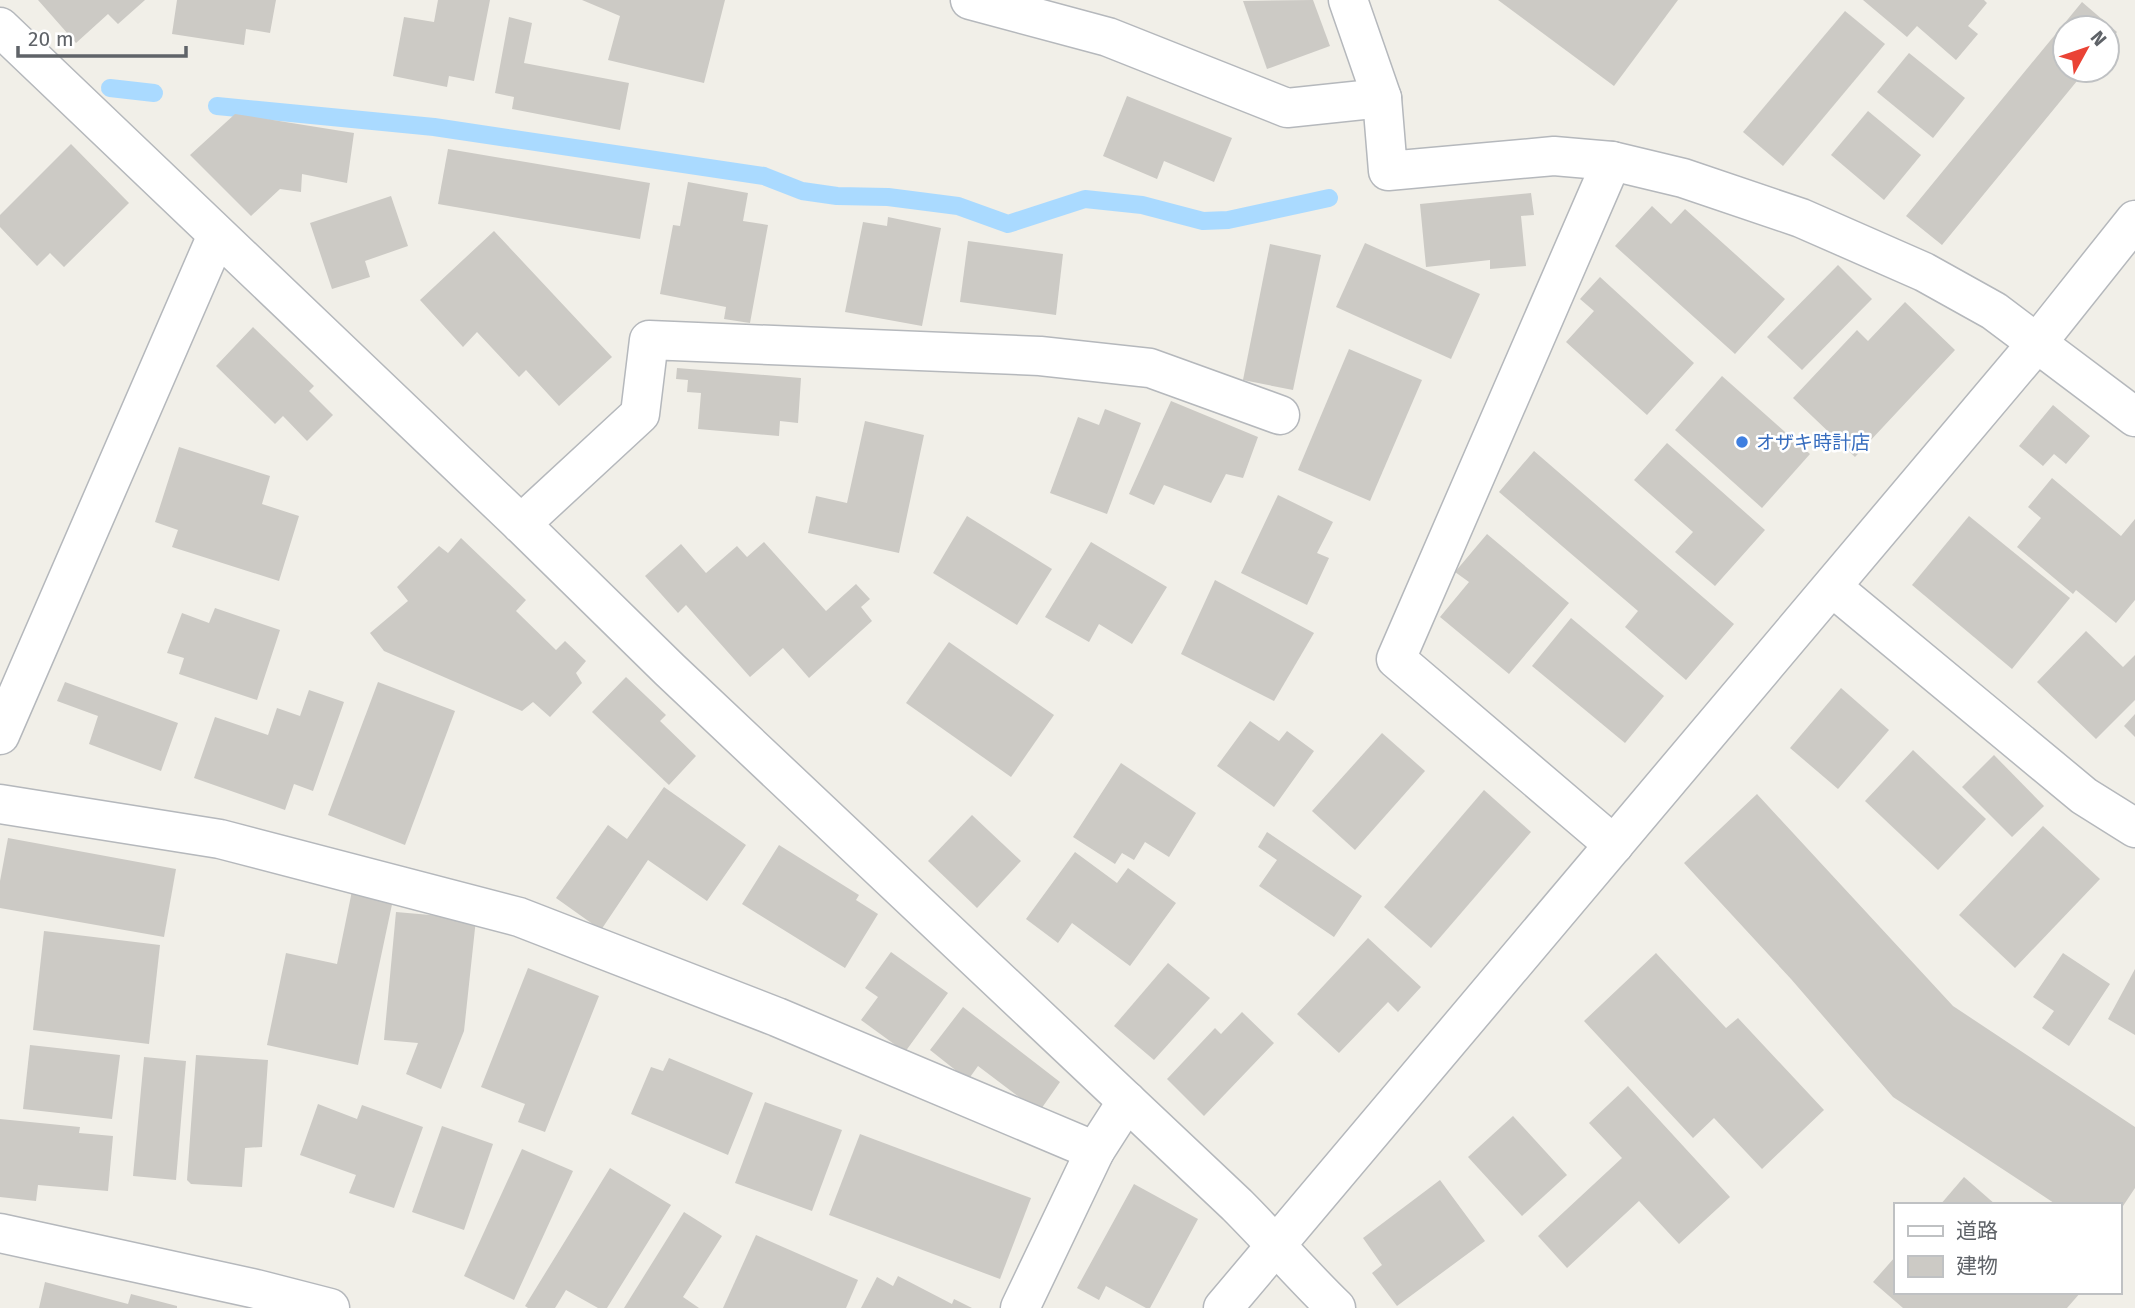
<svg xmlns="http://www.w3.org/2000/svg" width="2135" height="1308" font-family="'Fira Sans','Noto Sans JP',sans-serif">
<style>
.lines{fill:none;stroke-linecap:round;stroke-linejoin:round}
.stream{stroke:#aadaff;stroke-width:18}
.building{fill:#cccac5}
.minor-casing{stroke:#b5b8bc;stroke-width:41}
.tertiary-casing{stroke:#b5b8bc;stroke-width:41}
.minor{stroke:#fff;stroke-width:38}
.tertiary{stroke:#fff;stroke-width:38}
.shop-dot{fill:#3f7fe0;stroke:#fff;stroke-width:2.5}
.labels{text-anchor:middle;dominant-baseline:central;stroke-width:5;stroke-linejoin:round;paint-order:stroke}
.shop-label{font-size:19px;fill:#366cbe;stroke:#fff;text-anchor:start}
</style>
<rect width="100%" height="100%" fill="#f1efe8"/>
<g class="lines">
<g class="stream">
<polyline points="110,88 154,93"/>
<polyline points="217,106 434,127 764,176 802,191 837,196 888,197 958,206 1008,224 1085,199 1142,205 1203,221 1228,220 1329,198"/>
</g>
</g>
<g class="building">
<polygon points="38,0 145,0 118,24 108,14 76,43"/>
<polygon points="177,0 276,0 270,33 246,29 244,45 172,34"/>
<polygon points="438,0 490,0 474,81 449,76 447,87 393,76 404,17 434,22"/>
<polygon points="582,0 725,0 704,83 608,60 620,16"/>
<polygon points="1313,0 1330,46 1267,69 1243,1"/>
<polygon points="1498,0 1678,0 1614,86"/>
<polygon points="1863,0 1984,0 1987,3 1968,26 1978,34 1956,60 1917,26 1907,37"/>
<polygon points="2082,2 2117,32 2107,44 2107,28 2065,28 2065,70 2086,70 1942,245 1906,216"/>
<polygon points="1845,11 1885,44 1783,166 1743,132"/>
<polygon points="509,17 532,23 524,63 629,83 620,130 512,109 514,97 495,93"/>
<polygon points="1909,53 1965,98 1933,138 1877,92"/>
<polygon points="1127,96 1232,138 1214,182 1164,161 1157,179 1103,156"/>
<polygon points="1868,111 1921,155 1884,200 1831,155"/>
<polygon points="235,114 354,133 347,183 302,174 301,192 280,189 251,216 190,155"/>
<polygon points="71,144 129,203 64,267 50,253 37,266 0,227 0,215"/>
<polygon points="448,149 650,183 640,239 438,204"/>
<polygon points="688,182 748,193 743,221 768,225 750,323 724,319 726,307 660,294 673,225 680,226"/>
<polygon points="1531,193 1534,215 1521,216 1526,266 1490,269 1490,260 1426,267 1420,204"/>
<polygon points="391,196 408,246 365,261 370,277 332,289 310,223"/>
<polygon points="1652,206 1671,224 1685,209 1785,299 1735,354 1615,246"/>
<polygon points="888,217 941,228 922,326 845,312 863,222 887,226"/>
<polygon points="494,231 612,357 559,406 526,370 519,377 477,332 463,347 420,300"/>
<polygon points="968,241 1063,254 1056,315 960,302"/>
<polygon points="1365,243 1480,294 1451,359 1336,307"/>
<polygon points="1270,244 1321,255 1293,390 1243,380"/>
<polygon points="1838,265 1872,299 1802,370 1767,337"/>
<polygon points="1600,277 1694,363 1647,415 1566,342 1594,311 1580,299"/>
<polygon points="1905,302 1955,350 1855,457 1793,398 1857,330 1868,341"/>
<polygon points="253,327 314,386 309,391 333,415 307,441 283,416 275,424 216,366"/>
<polygon points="1349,349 1422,380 1370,501 1298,470"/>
<polygon points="677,368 801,378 798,423 780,421 779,436 698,429 701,393 687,392 688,380 676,379"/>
<polygon points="1722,376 1810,454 1762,508 1675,430"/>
<polygon points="1171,401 1258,437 1243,478 1226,474 1211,503 1164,485 1154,505 1129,494"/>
<polygon points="2053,405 2090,436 2066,464 2054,454 2043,466 2019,446"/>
<polygon points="1105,409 1141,423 1107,514 1050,493 1078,417 1099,425"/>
<polygon points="865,421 924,435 899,553 808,533 816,496 847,503"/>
<polygon points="1667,443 1765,530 1715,586 1675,552 1693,532 1634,480"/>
<polygon points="179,447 270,476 262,504 299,516 279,581 172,547 178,530 155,522"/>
<polygon points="1534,451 1734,624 1686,680 1625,627 1638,611 1499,492"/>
<polygon points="2052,478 2121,536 2135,519 2135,600 2116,623 2076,590 2073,594 2017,547 2041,518 2028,507"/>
<polygon points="1278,495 1333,522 1317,553 1329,558 1307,605 1241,573"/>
<polygon points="967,516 1052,569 1017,625 933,573"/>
<polygon points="1969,516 2070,598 2012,669 1912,585"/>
<polygon points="1487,534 1569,603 1509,674 1440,617 1469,582 1455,572"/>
<polygon points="461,538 526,600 516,611 556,650 565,641 586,661 576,673 582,683 550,717 533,702 522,711 384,651 370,633 408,601 397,587 439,546 448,553"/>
<polygon points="764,542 826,611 856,584 870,599 861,607 872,621 809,678 783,648 750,677 686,605 678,613 645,576 681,544 706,573 737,546 747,557"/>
<polygon points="1091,542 1167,587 1132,644 1099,624 1089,642 1045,617"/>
<polygon points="1215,580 1314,633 1274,701 1181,654"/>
<polygon points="215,608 280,630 257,700 179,674 184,658 167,653 182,613 209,623"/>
<polygon points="1571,618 1664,696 1625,743 1532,666"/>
<polygon points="2086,631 2123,667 2135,655 2135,700 2096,739 2037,682"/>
<polygon points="949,642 1054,715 1011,777 906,703"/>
<polygon points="626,677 666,715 660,721 696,756 669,785 592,712"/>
<polygon points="65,682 178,723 161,771 89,744 98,716 57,701"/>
<polygon points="378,682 455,711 405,845 328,815"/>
<polygon points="1841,688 1889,730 1838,789 1790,748"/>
<polygon points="309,690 344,702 313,791 294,784 285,810 194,778 215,717 268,735 277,708 300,716"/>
<polygon points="2135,714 2135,737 2124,726"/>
<polygon points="1250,721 1279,741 1287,731 1314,751 1274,807 1217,766"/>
<polygon points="1382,733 1425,771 1355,850 1312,811"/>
<polygon points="1913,750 1986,819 1938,870 1865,801"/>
<polygon points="1994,755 2044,806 2012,837 1962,787"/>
<polygon points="1121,763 1196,813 1169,857 1145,842 1134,860 1122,853 1115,864 1073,837"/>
<polygon points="664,787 746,845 707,901 648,860 601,930 556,898 608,825 627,839"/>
<polygon points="1484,790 1531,832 1431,948 1384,907"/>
<polygon points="1757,794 1953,1006 2135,1127 2135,1188 2119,1212 2119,1205 2057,1205 1893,1097 1791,979 1684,863"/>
<polygon points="972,815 1021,861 977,908 928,861"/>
<polygon points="2043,826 2100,879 2015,968 1959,915"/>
<polygon points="1267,832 1362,896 1334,937 1259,886 1277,860 1258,847"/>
<polygon points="8,838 176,869 164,937 0,908 0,881"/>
<polygon points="779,845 859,895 856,900 878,914 845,968 742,904"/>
<polygon points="1075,852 1117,883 1128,868 1176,903 1130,966 1072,923 1058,943 1026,919"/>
<polygon points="353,886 394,895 358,1065 267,1045 286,953 337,964"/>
<polygon points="396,912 476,919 464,1031 441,1089 406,1074 418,1043 384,1040"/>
<polygon points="44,931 160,945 149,1044 33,1030"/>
<polygon points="1368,938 1421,987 1398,1012 1388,1002 1339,1053 1297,1014"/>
<polygon points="891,952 948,993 905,1052 861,1020 878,997 865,988"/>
<polygon points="1656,953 1726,1028 1738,1018 1824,1110 1762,1169 1714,1118 1693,1138 1584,1021"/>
<polygon points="2063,953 2110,984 2069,1046 2042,1028 2054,1011 2033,997"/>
<polygon points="1168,963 1210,998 1154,1060 1114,1026"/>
<polygon points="528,968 599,996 545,1132 518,1122 525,1104 481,1087"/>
<polygon points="2135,969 2135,1035 2108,1019"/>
<polygon points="963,1007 1060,1082 1039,1112 978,1066 968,1080 930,1050"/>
<polygon points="1242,1012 1274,1043 1204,1116 1167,1079 1215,1028 1221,1034"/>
<polygon points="30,1045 120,1055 112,1119 23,1109"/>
<polygon points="196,1055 268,1060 262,1147 245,1148 242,1187 191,1184 187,1180"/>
<polygon points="144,1057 186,1061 176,1180 133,1176"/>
<polygon points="669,1058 753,1093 728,1155 631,1114 651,1067 663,1071"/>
<polygon points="1628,1086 1730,1197 1679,1244 1639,1201 1567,1268 1538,1236 1622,1158 1589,1123"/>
<polygon points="765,1102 842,1130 812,1211 735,1183"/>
<polygon points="318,1104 357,1119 362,1105 423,1127 394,1208 349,1193 356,1175 300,1155"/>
<polygon points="1513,1116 1567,1175 1522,1216 1468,1157"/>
<polygon points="0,1119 80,1127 79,1133 113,1136 108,1191 38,1185 36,1201 0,1197"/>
<polygon points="442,1126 493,1144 464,1230 412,1212"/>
<polygon points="860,1134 1031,1198 1000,1279 829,1215"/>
<polygon points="522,1149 573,1171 514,1300 464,1276"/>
<polygon points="610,1168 671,1205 607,1308 598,1308 566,1290 555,1308 528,1308 525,1306"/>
<polygon points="1964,1177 1996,1205 1940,1205"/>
<polygon points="1440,1180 1485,1241 1397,1306 1372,1273 1382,1265 1363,1238"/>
<polygon points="1134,1184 1198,1219 1150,1308 1146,1308 1106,1286 1099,1300 1077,1288"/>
<polygon points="684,1212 722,1236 683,1297 699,1308 624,1308"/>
<polygon points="756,1235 858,1280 846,1308 723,1308"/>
<polygon points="1895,1257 1895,1292 2081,1292 2067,1308 1903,1308 1873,1282"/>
<polygon points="898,1276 952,1304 954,1299 972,1308 861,1308 877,1277 893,1286"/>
<polygon points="45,1282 128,1304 131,1294 177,1306 177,1308 39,1308"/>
</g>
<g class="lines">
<g class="minor-casing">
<g id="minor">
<polyline points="970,0 1108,37 1287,108 1382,98"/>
<polyline points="1348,0 1382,98 1388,171 1554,156 1612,161 1683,178 1801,218 1924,272 1994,311 2135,417"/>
<path d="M0,27l521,497 149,146 567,535c34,34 65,70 99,103"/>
<polyline points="1612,161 1396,659 1614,845"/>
<polyline points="521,524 640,414 649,340 1040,356 1150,368 1280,415"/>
<polyline points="1832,587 2084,796 2135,828"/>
<polyline points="0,735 217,235"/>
<polyline points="0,804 220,839 519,917 777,1017 1095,1151"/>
<polyline points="0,1233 256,1289 330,1308"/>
<polyline points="1020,1308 1095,1151 1127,1101"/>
</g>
</g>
<g class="tertiary-casing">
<polyline id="tertiary" points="1223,1308 2037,343 2135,220"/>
</g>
<use href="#minor" class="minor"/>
<use href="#tertiary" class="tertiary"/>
</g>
<circle class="shop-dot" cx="1742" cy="442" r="7"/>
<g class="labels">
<g class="shop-label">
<text x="1756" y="442">オザキ時計店</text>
</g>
</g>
<rect x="1894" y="1203" width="228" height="91" fill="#ffffff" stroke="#bfc1c3" stroke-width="2"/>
<rect x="1908" y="1226" width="35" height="10" fill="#ffffff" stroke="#bfc1c3" stroke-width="2"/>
<text x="1956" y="1238" font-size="21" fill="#5f6368">道路</text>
<rect x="1908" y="1256" width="35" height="21" fill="#cccac5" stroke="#bfc1c3" stroke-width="2"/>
<text x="1956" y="1273" font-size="21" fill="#5f6368">建物</text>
<g transform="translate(2086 49) rotate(50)"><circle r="33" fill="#ffffff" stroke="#bfc1c3" stroke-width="2"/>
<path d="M0-5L12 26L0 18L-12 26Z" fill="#ea4335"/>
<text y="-10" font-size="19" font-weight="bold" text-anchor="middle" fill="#5f6368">N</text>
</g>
<path d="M18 46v10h168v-10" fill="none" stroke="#5f6368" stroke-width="3.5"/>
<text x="28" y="46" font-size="21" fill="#5f6368" stroke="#ffffff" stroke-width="5" paint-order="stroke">20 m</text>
</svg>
